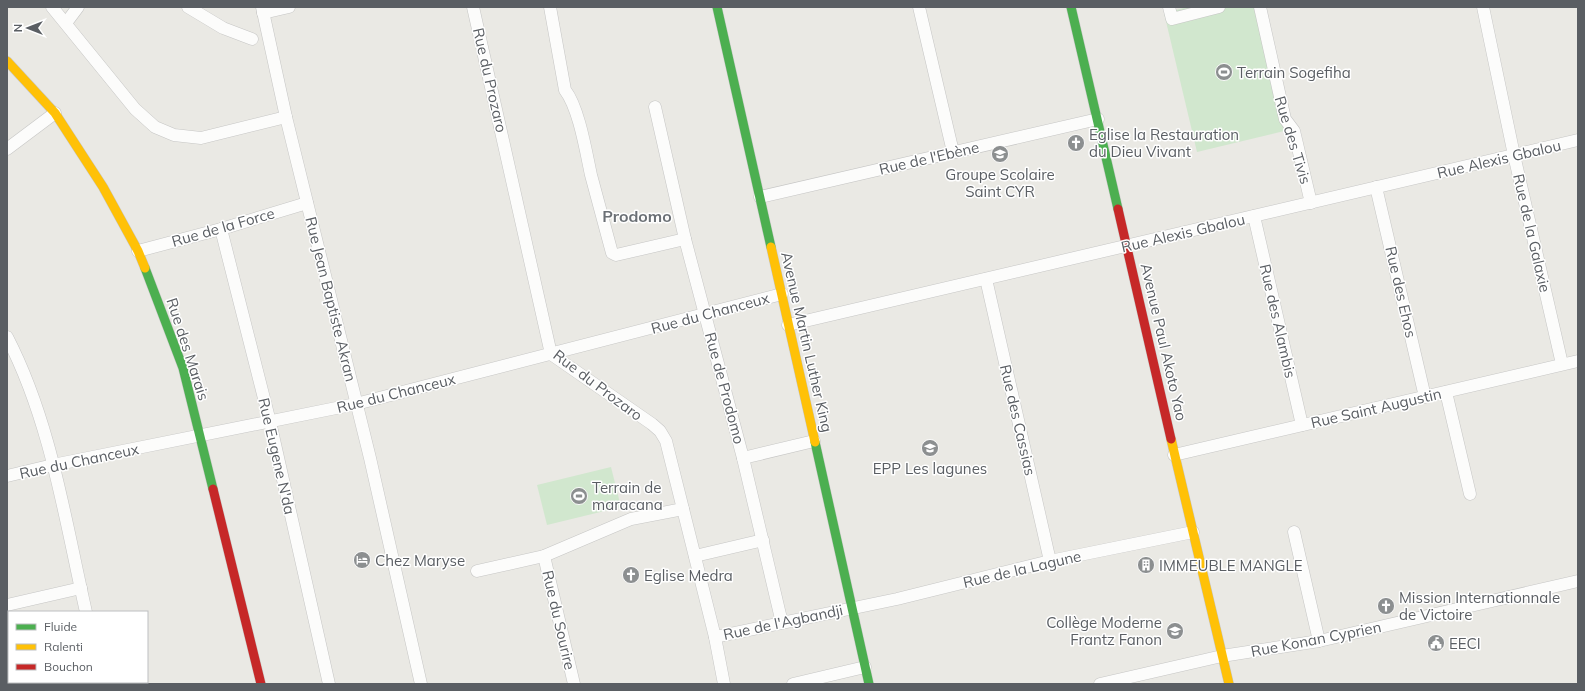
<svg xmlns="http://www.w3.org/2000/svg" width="1585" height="691" font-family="Mulish,sans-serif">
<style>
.green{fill:#d1e7ce}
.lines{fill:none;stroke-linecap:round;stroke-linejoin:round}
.street-casing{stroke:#c6c6c5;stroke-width:13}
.fast-casing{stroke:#c7c7c6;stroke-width:10}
.slow-casing{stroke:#c7c7c6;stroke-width:10}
.jam-casing{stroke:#c7c7c6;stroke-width:10}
.street{stroke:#fcfcfb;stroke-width:12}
.fast{stroke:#4caf50;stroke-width:9}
.slow{stroke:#ffc107;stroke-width:9}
.jam{stroke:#c62828;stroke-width:9}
.labels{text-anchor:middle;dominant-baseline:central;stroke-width:3;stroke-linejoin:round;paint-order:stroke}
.poi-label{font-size:15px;fill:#5a5e63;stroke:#fff;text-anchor:start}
.street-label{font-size:15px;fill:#5a5e63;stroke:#fff}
.neighbourhood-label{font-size:16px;font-weight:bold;fill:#6b7075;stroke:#fff}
</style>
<rect width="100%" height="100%" fill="#eae9e4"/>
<g class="green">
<polygon points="1188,7 1254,7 1284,131 1197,152 1164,13"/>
<polygon points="611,467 621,507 547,525 537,485"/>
</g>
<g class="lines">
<g class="street-casing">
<g id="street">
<polyline points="52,7 135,109 155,127 174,135 201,138 286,117"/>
<polyline points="188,7 223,28 252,39"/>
<polyline points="262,7 286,117 370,458 421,684"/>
<polyline points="473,7 551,354 652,424 660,431 666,441 715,637 724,684"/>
<path d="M550,7l15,83c14,18 21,62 26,85 7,26 14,52 21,78l4,2 69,-16"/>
<polyline points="919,7 953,152"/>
<polyline points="1169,7 1172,19 1219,7"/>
<polyline points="1260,7 1285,119 1294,131 1311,203"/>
<polyline points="1483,7 1514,155 1562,364"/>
<polyline points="263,13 289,7"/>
<polyline points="66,23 78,7"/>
<polyline points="655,107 685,239 743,458 782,623"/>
<polyline points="7,149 55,113"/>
<polyline points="1376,187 1425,397"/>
<polyline points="760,197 1098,119"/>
<polyline points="1254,216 1302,425"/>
<polyline points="221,229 270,422 329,684"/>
<polyline points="138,251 221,229 307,203"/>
<polyline points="986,279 1050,561"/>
<polyline points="788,325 1578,140"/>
<path d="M7,337c44,85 58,183 79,275"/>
<polyline points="1446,392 1470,494"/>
<polyline points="1174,455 1578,361"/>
<polyline points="743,458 814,441"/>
<polyline points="7,476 53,465 356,404 782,294"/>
<polyline points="1294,532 1319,641"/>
<polyline points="544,556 574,684"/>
<polyline points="695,556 763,540"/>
<polyline points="477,571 544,556 631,519 683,509"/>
<polyline points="7,605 81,588"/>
<polyline points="715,637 897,599 1050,561 1193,532"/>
<polyline points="102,682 103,684"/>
<polyline points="793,684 865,667"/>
<polyline points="1100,684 1222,656 1319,641 1578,581"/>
</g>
</g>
<g class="fast-casing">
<g id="fast">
<polyline points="717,7 771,247"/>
<polyline points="1071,7 1118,209"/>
<polyline points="145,268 183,368 213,489"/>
<polyline points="815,442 869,684"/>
</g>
</g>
<g class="slow-casing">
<g id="slow">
<polyline points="7,61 55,113 103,187 138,251 145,268"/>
<polyline points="771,247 815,442"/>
<polyline points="1171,439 1229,684"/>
</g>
</g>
<g class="jam-casing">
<g id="jam">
<polyline points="1118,209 1171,439"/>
<polyline points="213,489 261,684"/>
</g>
</g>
<use href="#street" class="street"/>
<use href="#fast" class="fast"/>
<use href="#slow" class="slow"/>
<use href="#jam" class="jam"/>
</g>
<defs>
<g id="stadium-disc" transform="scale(0.9)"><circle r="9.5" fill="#8c8f90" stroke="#fff"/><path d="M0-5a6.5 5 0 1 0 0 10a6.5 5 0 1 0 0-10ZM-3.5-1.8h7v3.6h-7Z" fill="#fff"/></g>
<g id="church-disc" transform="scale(0.9)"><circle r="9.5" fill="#8c8f90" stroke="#fff"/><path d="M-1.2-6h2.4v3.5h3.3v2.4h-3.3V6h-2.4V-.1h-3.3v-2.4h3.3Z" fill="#fff"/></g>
<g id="school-disc" transform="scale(0.9)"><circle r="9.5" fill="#8c8f90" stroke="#fff"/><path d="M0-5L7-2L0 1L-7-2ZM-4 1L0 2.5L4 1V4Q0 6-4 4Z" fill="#fff"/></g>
<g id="hotel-disc" transform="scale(0.9)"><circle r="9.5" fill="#8c8f90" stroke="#fff"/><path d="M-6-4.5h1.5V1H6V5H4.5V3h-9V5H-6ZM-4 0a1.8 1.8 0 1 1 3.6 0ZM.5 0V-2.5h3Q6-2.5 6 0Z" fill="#fff"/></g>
<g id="building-disc" transform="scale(0.9)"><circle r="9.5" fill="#8c8f90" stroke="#fff"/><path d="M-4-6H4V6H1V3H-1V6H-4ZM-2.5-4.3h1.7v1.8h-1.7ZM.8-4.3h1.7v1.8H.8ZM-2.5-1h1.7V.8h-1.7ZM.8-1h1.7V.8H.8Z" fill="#fff"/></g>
<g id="civic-disc" transform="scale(0.9)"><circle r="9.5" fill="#8c8f90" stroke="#fff"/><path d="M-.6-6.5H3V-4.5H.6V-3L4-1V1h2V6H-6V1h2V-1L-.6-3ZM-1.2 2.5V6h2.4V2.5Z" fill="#fff"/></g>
</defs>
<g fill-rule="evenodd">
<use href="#stadium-disc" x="1224" y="72"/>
<use href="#church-disc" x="1076" y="143"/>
<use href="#school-disc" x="1000" y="154"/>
<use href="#school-disc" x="930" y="448"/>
<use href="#stadium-disc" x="579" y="496"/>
<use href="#hotel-disc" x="362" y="560"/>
<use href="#building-disc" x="1146" y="565"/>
<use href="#church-disc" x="631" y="575"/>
<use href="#church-disc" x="1386" y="606"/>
<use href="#school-disc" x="1175" y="631"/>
<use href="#civic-disc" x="1436" y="643"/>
</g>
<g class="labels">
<g class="poi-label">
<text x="1237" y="72">Terrain Sogefiha</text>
<text x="1089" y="134">Eglise la Restauration<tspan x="1089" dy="17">du Dieu Vivant</tspan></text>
<text x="1000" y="174" text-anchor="middle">Groupe Scolaire<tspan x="1000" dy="17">Saint CYR</tspan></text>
<text x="930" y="468" text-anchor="middle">EPP Les lagunes</text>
<text x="592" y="487">Terrain de<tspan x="592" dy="17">maracana</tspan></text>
<text x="375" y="560">Chez Maryse</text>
<text x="1159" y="565">IMMEUBLE MANGLE</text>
<text x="644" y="575">Eglise Medra</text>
<text x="1399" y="597">Mission Internationnale<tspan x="1399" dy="17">de Victoire</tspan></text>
<text x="1162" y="622" text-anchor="end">Collège Moderne<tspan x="1162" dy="17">Frantz Fanon</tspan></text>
<text x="1449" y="643">EECI</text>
</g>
<g class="street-label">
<text transform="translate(490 80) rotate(77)">Rue du Prozaro</text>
<text transform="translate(1293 140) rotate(73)">Rue des Tivis</text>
<text transform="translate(929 158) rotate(-13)">Rue de l'Ebène</text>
<text transform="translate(1499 159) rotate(-13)">Rue Alexis Gbalou</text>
<text transform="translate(223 227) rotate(-16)">Rue de la Force</text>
<text transform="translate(1183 233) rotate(-13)">Rue Alexis Gbalou</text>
<text transform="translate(1532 233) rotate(77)">Rue de la Galaxie</text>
<text transform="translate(1401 292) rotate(77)">Rue des Ehos</text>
<text transform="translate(331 299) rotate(76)">Rue Jean Baptiste Akran</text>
<text transform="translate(710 313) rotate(-15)">Rue du Chanceux</text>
<text transform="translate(1278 321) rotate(77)">Rue des Alambis</text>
<text transform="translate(807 342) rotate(77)">Avenue Martin Luther King</text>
<text transform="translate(1164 342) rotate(77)">Avenue Paul Akoto Yao</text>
<text transform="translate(188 349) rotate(72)">Rue des Marais</text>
<text transform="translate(598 385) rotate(37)">Rue du Prozaro</text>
<text transform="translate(725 388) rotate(75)">Rue de Prodomo</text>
<text transform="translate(396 393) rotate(-14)">Rue du Chanceux</text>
<text transform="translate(1376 408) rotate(-13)">Rue Saint Augustin</text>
<text transform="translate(1018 420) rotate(77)">Rue des Cassias</text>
<text transform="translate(277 456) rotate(77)">Rue Eugene N'da</text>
<text transform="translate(79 461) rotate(-12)">Rue du Chanceux</text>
<text transform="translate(1022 569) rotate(-13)">Rue de la Lagune</text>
<text transform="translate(559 620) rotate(77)">Rue du Sourire</text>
<text transform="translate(783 622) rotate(-12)">Rue de l'Agbandji</text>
<text transform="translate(1316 639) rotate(-11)">Rue Konan Cyprien</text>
</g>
<g class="neighbourhood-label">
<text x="637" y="216">Prodomo</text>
</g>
</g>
<rect width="1585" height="691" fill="none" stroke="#5a5e63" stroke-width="16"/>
<rect x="8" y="611" width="140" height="72" fill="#ffffff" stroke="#bdbfc1"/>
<rect x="16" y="624" width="20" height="6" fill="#4caf50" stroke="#bdbfc1"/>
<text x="44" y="631" font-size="12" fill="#5a5e63">Fluide</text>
<rect x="16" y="644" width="20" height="6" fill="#ffc107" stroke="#bdbfc1"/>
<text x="44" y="651" font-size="12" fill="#5a5e63">Ralenti</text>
<rect x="16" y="664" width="20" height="6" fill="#c62828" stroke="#bdbfc1"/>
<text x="44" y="671" font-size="12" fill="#5a5e63">Bouchon</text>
<g transform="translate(28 28) rotate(270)" stroke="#ffffff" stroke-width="3" paint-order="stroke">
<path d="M0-3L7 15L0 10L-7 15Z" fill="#5a5e63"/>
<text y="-6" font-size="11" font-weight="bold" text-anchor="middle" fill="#5a5e63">N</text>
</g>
</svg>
